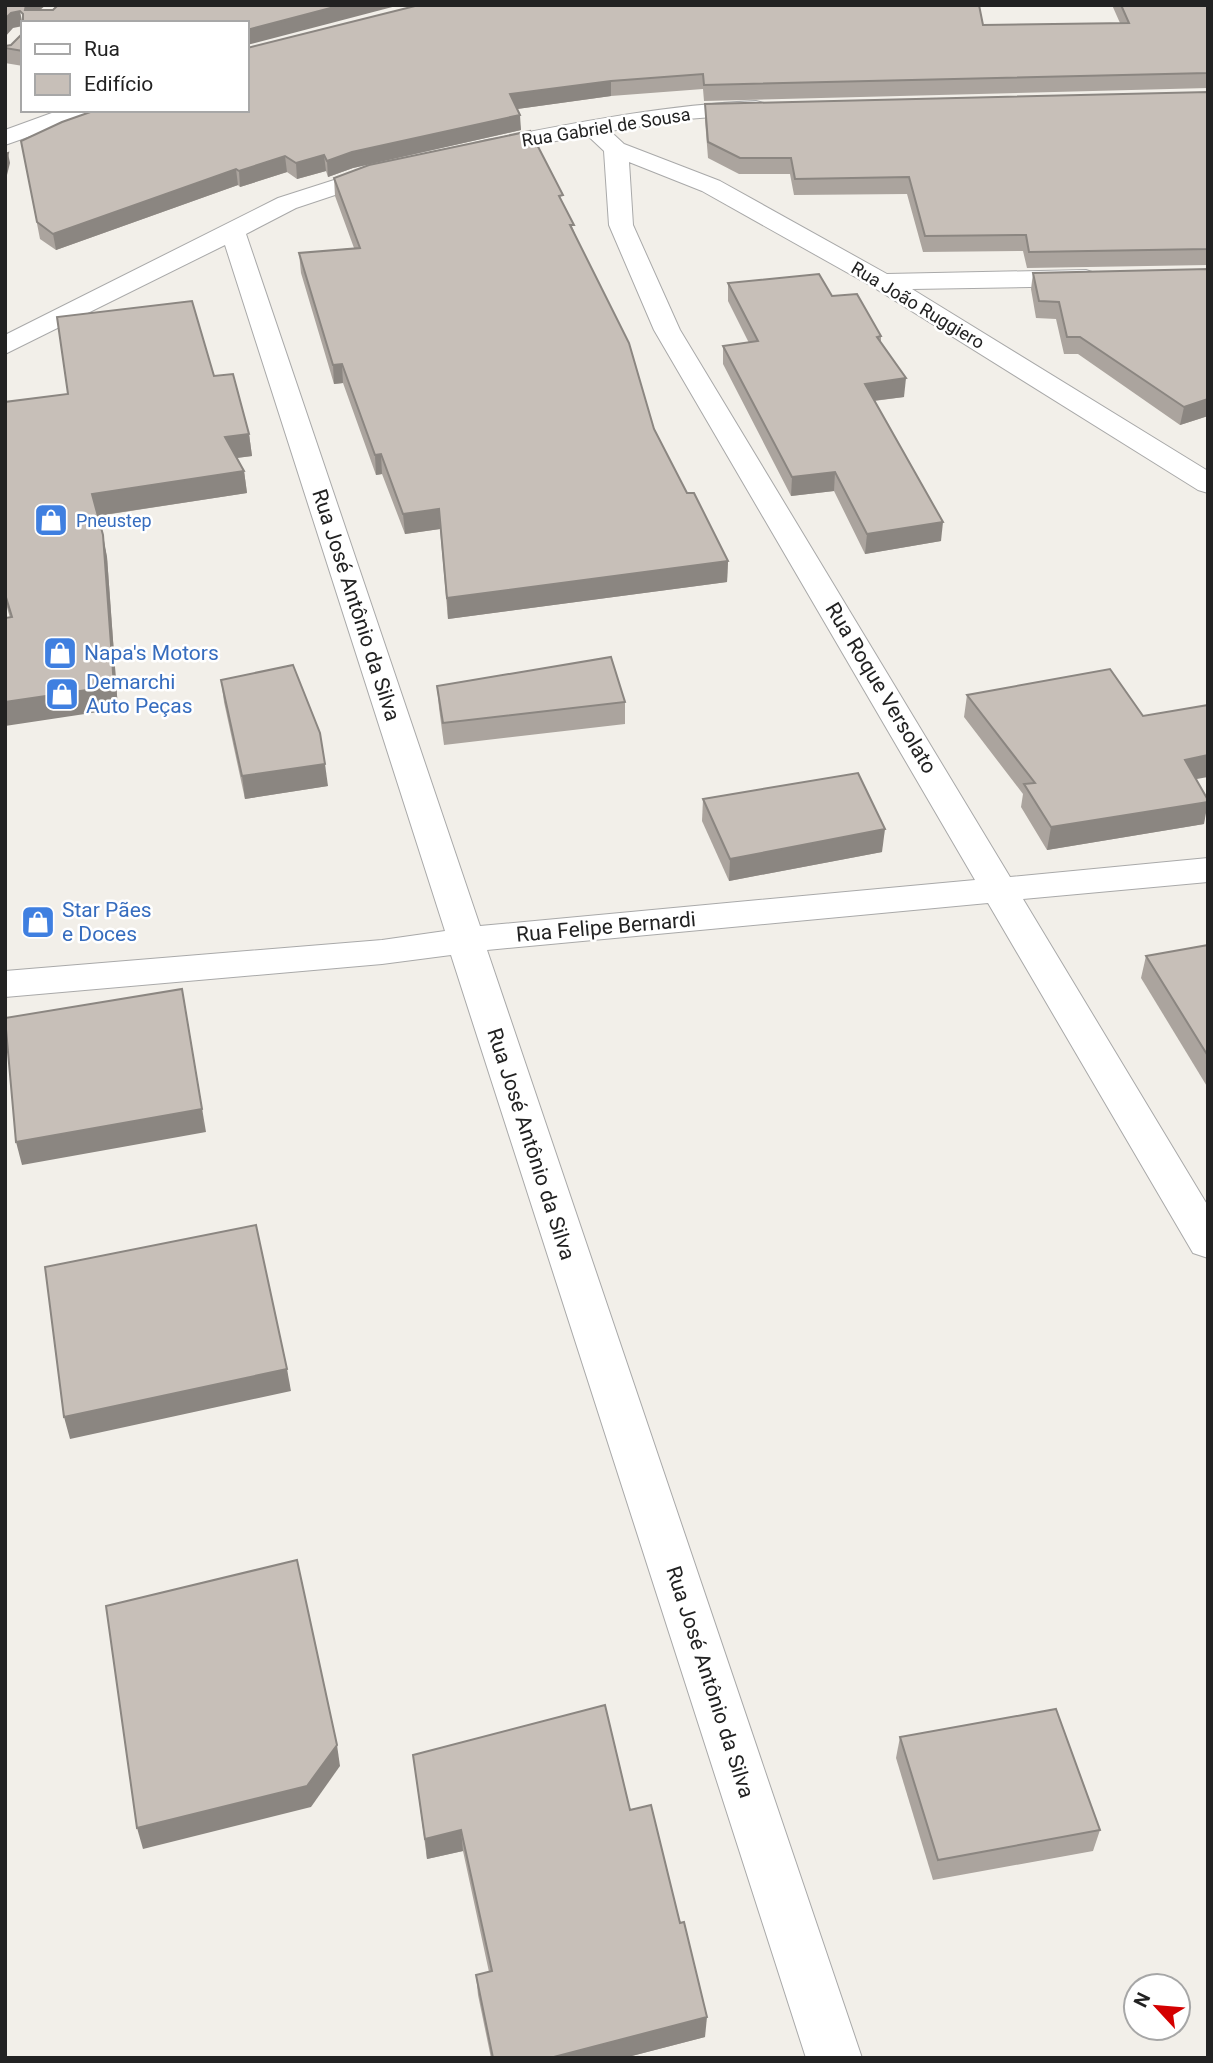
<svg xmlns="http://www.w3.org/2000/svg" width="1213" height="2063" font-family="Roboto,sans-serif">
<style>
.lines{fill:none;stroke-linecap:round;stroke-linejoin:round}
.minor-casing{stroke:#a9a9a9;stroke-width:2}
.minor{fill:#fff;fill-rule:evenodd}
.wall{fill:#aba49e}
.shaded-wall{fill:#8b8681}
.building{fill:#c7bfb8;stroke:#8b8681;stroke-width:2}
.labels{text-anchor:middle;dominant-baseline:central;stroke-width:5;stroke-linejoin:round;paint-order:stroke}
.far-street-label{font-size:18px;fill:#222;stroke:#fff}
.far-shop-label{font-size:18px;fill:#366cbe;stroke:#fff;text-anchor:start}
.street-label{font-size:21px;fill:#222;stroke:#fff}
.shop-label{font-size:21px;fill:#366cbe;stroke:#fff;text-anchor:start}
</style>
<rect width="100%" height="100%" fill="#f2efe9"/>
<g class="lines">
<g class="minor-casing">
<g id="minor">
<path d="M756,101l8,2 3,5 -3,5 -77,6 -77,12 14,13 96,37 167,93 199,-4 9,3 4,5 -4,5 -9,3 -174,3 296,182v22l-10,-3 -325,-203 -171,-96 -73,-29 4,63 47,105 330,547 198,-19v24l-185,17 185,307v52l-15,-5 -205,-350 -501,47 375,1108h-56l-355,-1103 -69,9 -377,33v-26l377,-31 63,-9 -220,-686 -220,109v-19l273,-137 106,-34 8,2 4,5 -4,5 -96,32 -50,26 234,692 495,-46 -321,-550 -45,-105 -5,-74 -17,-16 -104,20 -8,-2 -4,-5 4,-5 8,-2c91,-18 180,-36 273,-40z"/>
<polygon points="60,110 93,110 90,115 5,145 5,130"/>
</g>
</g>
<use href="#minor" class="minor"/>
</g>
<g class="wall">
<polygon points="1112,5 1208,5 1208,88 704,101 703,89 611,96 517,109 521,130 353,168 328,177 326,171 297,179 287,172 240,187 238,185 56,250 40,239 21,141 983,25 1120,23"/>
<polygon points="23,33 23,66 5,63 5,46 11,45"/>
<polygon points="1208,92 1208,265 1027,268 1023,251 923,252 907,194 794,195 790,174 739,174 708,158 705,120 705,104"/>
<polygon points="334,178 563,204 654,429 687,493 728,561 727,582 448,619 440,529 405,534 382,474 376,475 343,383 334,384 301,273 299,253 354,248 335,196"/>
<polygon points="1208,269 1208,416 1180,425 1078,354 1064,354 1056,319 1036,318 1031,289 1033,273"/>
<polygon points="728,283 832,296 881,336 881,342 904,397 874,401 941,541 865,554 834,491 791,496 723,364 723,346 749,343 728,301"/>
<polygon points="214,376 249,434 252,456 237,458 244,471 247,493 98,516 107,557 118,709 10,618 5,600 5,402"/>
<polygon points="221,680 328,786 245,799 224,702"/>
<polygon points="437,686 625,702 625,724 444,745 439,708"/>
<polygon points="967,695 1143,716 1196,779 1204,824 1047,850 1021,807 1023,794 964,717"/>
<polygon points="703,799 882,852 729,881 702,821"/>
<polygon points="1208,945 1208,1088 1141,978 1146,956"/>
<polygon points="900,1737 1100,1830 1093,1851 933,1880 896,1758"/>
<polygon points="413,1755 630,1810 705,2037 624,2058 491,2058 478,1995 476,1975 489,1972 463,1851 427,1859"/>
</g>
<g class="shaded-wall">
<polygon points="26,5 46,5 27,21 25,10"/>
<polygon points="342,5 400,5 247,45 247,30"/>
<polygon points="20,11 23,26 13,28 5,37 5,19 11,13"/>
<polygon points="611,81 611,96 510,110 510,94"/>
<polygon points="520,115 521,130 353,168 328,177 327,161 352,152"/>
<polygon points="8,153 10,163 5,183 5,166"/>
<polygon points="324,155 326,171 297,179 296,163"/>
<polygon points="285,156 287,172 240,187 239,171"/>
<polygon points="236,169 238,185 56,250 53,234"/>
<polygon points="342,364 343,383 334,384 333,365"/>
<polygon points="906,378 904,397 863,402 865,384"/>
<polygon points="1208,399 1208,416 1180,425 1184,407"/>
<polygon points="249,434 252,456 228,459 225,437"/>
<polygon points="381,454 382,474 376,475 375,455"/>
<polygon points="244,471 247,493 96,516 92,494"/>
<polygon points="835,472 834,491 791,496 792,477"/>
<polygon points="439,509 440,529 405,534 403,514"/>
<polygon points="943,522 941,541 865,554 867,534"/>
<polygon points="103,535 107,557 118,709 5,726 5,702"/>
<polygon points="728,561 727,582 448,619 447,598"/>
<polygon points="1208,755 1208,777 1180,782 1185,760"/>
<polygon points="325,764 328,786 245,799 242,776"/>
<polygon points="1208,802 1204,824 1047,850 1051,827"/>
<polygon points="885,829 882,852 729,881 730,859"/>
<polygon points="182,989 206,1132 22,1165 16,1142"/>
<polygon points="287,1369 291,1391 70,1439 64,1417"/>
<polygon points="337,1745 340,1766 311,1807 143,1849 137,1828"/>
<polygon points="461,1830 463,1851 427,1859 425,1839"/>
<polygon points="707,2017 705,2037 624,2058 550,2058"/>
</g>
<g class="building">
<polygon points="5,5 26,5 25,10 53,10 58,5 342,5 247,30 247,23 23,23 23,14 20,11 11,13 5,19"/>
<polygon points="419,5 979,5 983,25 1129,23 1121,5 1208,5 1208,73 704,85 703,74 611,81 510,94 520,115 352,152 327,161 324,155 296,163 285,156 239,171 236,169 53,234 37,222 21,141 62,122 96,110 247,110 247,48"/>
<polygon points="23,33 23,51 5,48 5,46 11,45"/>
<polygon points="1208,92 1208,249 1029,252 1026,235 925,236 909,177 795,179 791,158 740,158 708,142 705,104"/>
<polygon points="530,131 563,195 559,196 574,225 570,225 629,343 654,429 687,493 694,493 728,561 447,598 439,509 403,514 381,454 375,455 342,364 333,365 299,253 360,248 334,178 369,165"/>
<polygon points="8,153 5,166 5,154"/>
<polygon points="1208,269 1208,399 1184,407 1080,337 1067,337 1059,302 1039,301 1033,273"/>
<polygon points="819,274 832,296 857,294 881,336 877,337 906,378 865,384 943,522 867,534 835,472 792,477 723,346 758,341 728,283"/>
<polygon points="192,301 214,376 233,374 249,434 225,437 244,471 92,494 103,535 114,686 5,702 5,618 12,617 5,594 5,402 68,394 57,317"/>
<polygon points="611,657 625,702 443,723 437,686"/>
<polygon points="293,665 320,733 325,764 242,776 221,680"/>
<polygon points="1110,669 1143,716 1208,705 1208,755 1185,760 1208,800 1208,802 1051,827 1024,784 1035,783 967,695"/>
<polygon points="858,773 885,829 730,859 703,799"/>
<polygon points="1208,945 1208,1056 1146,956"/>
<polygon points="182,989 202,1109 16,1142 5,1018"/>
<polygon points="256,1225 287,1369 64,1417 45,1267"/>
<polygon points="297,1560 337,1745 307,1786 137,1828 106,1606"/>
<polygon points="605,1705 630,1810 651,1805 680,1923 684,1922 707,2017 550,2058 493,2058 476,1975 492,1971 461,1830 425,1839 413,1755"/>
<polygon points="1056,1709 1100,1830 938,1860 900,1737"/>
</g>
<defs>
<g id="shop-square" transform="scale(1.75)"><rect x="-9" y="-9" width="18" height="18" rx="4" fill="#3f7fe0" stroke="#fff"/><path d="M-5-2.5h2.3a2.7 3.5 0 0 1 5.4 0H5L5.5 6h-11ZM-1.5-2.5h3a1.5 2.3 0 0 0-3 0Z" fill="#fff"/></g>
</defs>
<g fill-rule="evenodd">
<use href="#shop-square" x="51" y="520"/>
<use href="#shop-square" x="60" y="653"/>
<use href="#shop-square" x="62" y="694"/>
<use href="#shop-square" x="38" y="922"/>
</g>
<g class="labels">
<g class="far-street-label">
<text transform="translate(606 127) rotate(-9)">Rua Gabriel de Sousa</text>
<text transform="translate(918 305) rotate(31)">Rua João Ruggiero</text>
</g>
<g class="far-shop-label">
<text x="76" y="520">Pneustep</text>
</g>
<g class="street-label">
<text transform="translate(356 605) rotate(72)">Rua José Antônio da Silva</text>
<text transform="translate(881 688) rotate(59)">Rua Roque Versolato</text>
<text transform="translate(606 927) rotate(-5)">Rua Felipe Bernardi</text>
<text transform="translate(531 1144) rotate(72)">Rua José Antônio da Silva</text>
<text transform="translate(710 1682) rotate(72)">Rua José Antônio da Silva</text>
</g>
<g class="shop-label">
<text x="84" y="653">Napa's Motors</text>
<text x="86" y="682">Demarchi<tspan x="86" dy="24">Auto Peças</tspan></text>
<text x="62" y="910">Star Pães<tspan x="62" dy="24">e Doces</tspan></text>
</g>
</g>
<rect width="1213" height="2063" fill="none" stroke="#222222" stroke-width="14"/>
<rect x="21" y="21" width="228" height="91" fill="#ffffff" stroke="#a7a7a7" stroke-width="2"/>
<rect x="35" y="44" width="35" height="10" fill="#ffffff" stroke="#a7a7a7" stroke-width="2"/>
<text x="84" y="56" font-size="21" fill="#222222">Rua</text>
<rect x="35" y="74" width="35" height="21" fill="#c7bfb8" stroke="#a7a7a7" stroke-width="2"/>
<text x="84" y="91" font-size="21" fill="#222222">Edifício</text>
<g transform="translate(1157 2007) rotate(296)"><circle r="33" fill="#ffffff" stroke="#a7a7a7" stroke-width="2"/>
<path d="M0-5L12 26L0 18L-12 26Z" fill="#d40000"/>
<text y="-10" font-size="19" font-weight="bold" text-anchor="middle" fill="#222222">N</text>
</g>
</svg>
